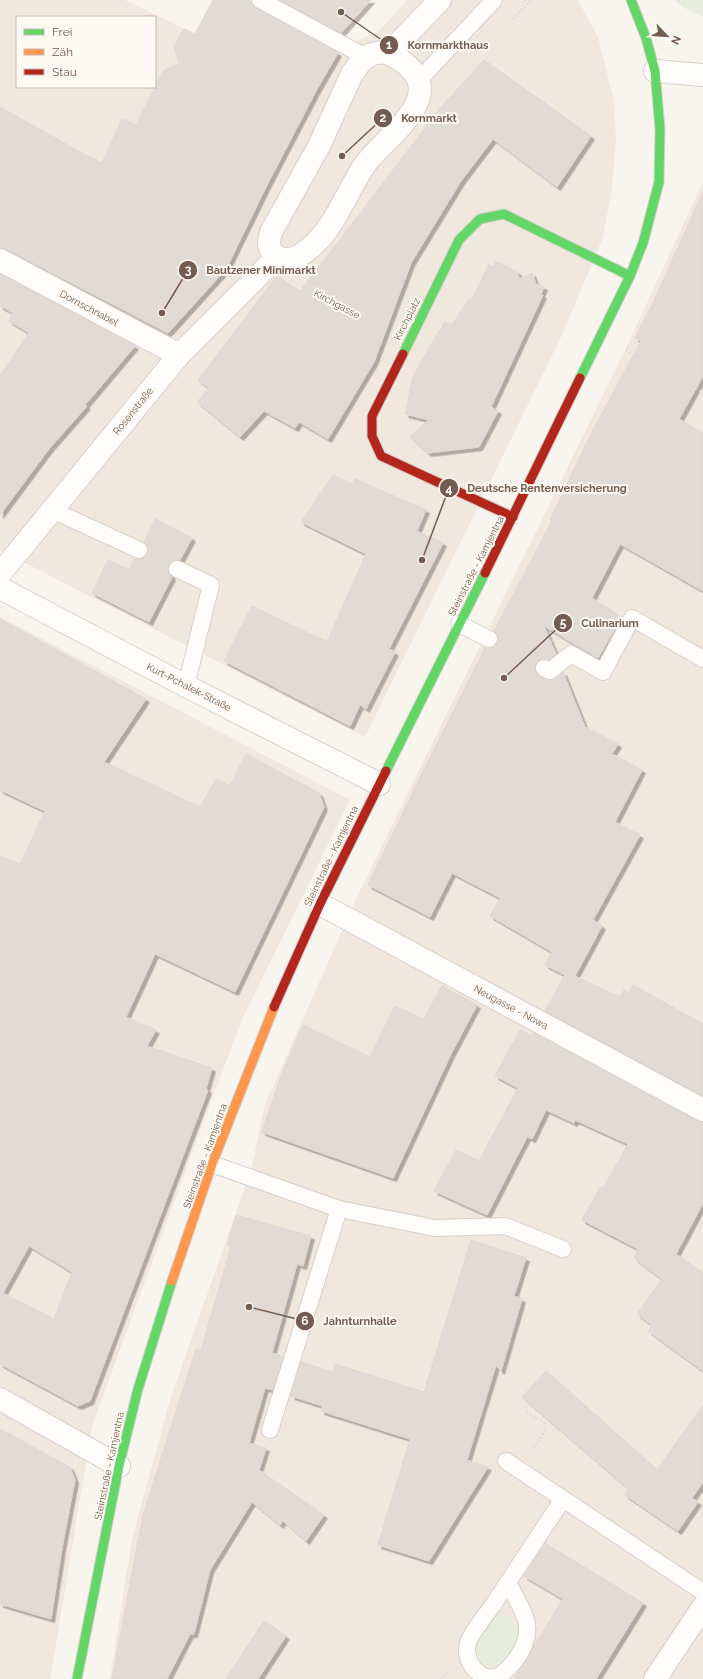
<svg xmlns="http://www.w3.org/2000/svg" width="703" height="1679" font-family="Raleway,sans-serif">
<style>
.residential{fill:#f0e7dd;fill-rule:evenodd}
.green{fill:#e6edda}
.building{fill:#e2dad4;stroke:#e0d7d1;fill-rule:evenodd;filter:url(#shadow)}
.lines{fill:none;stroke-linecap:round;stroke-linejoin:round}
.lane-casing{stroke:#d5d0ca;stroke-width:18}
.street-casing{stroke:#d5d0ca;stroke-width:24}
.fast-casing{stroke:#d8d1ca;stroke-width:11}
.slow-casing{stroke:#d8d1ca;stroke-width:11}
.jam-casing{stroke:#d8d1ca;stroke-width:11}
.path{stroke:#dad3d0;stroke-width:2.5;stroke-dasharray:1 3;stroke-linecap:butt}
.lane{stroke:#fefdfc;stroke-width:16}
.street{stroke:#fefdfc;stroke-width:22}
.fast{stroke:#63d668;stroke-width:9}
.slow{stroke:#ff974d;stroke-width:9}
.jam{stroke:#b3261e;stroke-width:9}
.labels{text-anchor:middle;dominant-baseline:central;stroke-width:4;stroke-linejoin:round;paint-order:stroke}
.street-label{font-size:10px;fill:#755c50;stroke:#fef9f2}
.leader{fill:none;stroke:#755c50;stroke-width:1.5}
.callout-dot{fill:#755c50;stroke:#fef9f2;stroke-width:1.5}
.mark-label{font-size:12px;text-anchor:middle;font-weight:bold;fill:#fff}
.callout-label{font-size:11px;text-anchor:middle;font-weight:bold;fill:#755c50;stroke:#fef9f2;stroke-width:4;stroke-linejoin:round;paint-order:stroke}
</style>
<defs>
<filter id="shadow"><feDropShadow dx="3.5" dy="3.5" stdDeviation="0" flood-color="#0004"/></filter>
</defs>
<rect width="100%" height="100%" fill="#f8f4ee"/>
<g class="residential">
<path d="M0,0h125l70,34 15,-29 20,9 9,-14 102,48 38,-17 28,-31h171l20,37 16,64 2,40 -4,46 -9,50 -41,98 -197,402 -365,-187zM17,17h138v70h-138z"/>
<polygon points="703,182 703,1679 110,1679 132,1539 171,1397 251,1170 265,1105 357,897 629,342"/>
<polygon points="0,617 350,800 243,1017 207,1112 92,1426 50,1679 0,1679"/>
</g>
<g class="green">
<polygon points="675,0 703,0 703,17 683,7"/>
<path d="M496,1614c8,0 13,2 18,9 16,23 -20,56 -37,37 -10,-16 10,-34 19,-46z"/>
</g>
<g class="building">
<polygon points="213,0 251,0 252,5 256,8 338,53 316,91 267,185 226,269 168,333 6,249 0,248 0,107 91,158 91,157 102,163 122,119 136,125 163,71 180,63 174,47 183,30 185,29 195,34"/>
<polygon points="280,0 371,0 341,33"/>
<polygon points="484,60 591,136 557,187 493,139 461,181 411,263 374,362 328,439 299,422 295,428 264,411 240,437 197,402 209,388 198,380 277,276 300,291 362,211 440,108"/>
<polygon points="703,192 703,376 679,419 703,433 703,591 620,544 592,598 622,617 598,658 544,626 556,654 549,660 544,659 538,660 535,668 536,673 539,676 551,680 563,672 585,727 618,744 612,754 642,770 615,822 640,835 593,920 602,926 575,976 620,997 624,990 629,993 633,985 703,1024 703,1096 545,1011 565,975 545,965 552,952 490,916 500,898 452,873 430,917 368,885 417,784 485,648 494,647 498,643 498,638 494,631 552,521 550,520 592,432 641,341 635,338 653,303"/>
<polygon points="496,262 518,272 519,279 532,273 536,284 544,287 541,294 543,295 491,407 498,411 479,447 428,453 410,437 429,420 405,414 413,377 439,330 440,331 445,322 452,325 469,299 472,300 489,264 493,267"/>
<polygon points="0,274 135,346 85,405 87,406 49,449 0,515 0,376 29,333 9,321 13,313 0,306"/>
<polygon points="333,475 352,484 355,479 426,510 417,531 443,543 389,649 395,652 366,709 360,705 350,726 224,661 252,606 327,642 366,554 301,522"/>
<polygon points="155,519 192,538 180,560 172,561 169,565 168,570 172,577 149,622 92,593 108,560 129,570 135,559 140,559 145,557 148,550 147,545 144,542"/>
<path d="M0,619l146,80 -42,63 96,45 16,-28 14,7 16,-32 73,39 5,14 -89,185 -80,-38 -29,63 30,13 -9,16 65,22 -6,21 2,1 -118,311 -12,5 -78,-42v-508l20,8 25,-53 -45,-21zM29,1246l43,26 -18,47 -51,-26z"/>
<polygon points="442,986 477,1005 451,1054 393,1178 262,1132 282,1073 303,1025 370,1057 395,1006 424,1019"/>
<polygon points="520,1030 532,1036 533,1033 697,1121 703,1122 703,1203 676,1254 703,1273 703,1371 648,1331 652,1325 637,1314 662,1279 634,1258 638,1249 582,1220 600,1188 604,1187 628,1144 575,1120 574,1123 546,1110 532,1139 527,1137 487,1215 434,1191 456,1150 479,1161 518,1088 495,1076"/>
<polygon points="236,1215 311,1236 303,1266 297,1264 272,1353 283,1357 273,1390 265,1388 249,1443 266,1448 259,1470 324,1515 306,1541 283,1521 280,1525 252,1502 210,1570 194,1634 190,1634 167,1679 112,1679 143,1515 196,1349 201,1350 231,1247 227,1245"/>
<polygon points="471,1240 526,1258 514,1296 522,1299 501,1371 496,1365 467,1460 488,1467 429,1561 378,1545 410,1439 321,1411 323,1406 291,1396 301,1362 333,1372 335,1364 424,1392"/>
<polygon points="546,1371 657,1470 703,1405 703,1482 692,1498 698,1502 678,1531 625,1495 629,1489 522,1397"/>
<polygon points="0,1429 70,1467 75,1480 62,1548 51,1619 0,1604"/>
<polygon points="545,1543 643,1603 596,1679 514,1679 563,1599 524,1576"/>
<polygon points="264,1621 286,1636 258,1679 226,1679"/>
</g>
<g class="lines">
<g class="lane-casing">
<g id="lane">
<polyline points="260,0 366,57"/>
<polyline points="419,80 494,0"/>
<polyline points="52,510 139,550"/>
<polyline points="177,569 211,585 186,686"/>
<polyline points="459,624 489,639"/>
<polyline points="544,668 550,671 571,654 603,672 632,618 703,659"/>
<polyline points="212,1164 339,1209 435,1228 505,1226 563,1249"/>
<polyline points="270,1430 339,1209"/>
<polyline points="506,1461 703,1592"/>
<path d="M508,1582c5,12 13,23 17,35 8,21 -7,43 -22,56 -5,4 -13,6 -20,3 -11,-6 -19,-20 -15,-33 3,-10 18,-28 25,-38 23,-35 47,-71 70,-106"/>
</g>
</g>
<g class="street-casing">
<g id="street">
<path d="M382,52c10,2 20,8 28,16 34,34 -30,73 -46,98 -20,30 -32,71 -65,90 -11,6 -29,3 -30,-12 0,-4 1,-9 2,-12l48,-86 33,-72 10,-14 10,-6z"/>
<polyline points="389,53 440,0"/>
<polyline points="655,71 703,75"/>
<polyline points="0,260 179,355"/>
<polyline points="0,574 179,355 277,257"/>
<polyline points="0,588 186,686 379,784"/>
<polyline points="320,904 703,1110"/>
<polyline points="0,1399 119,1466"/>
<polyline points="655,1679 703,1607"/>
</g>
</g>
<g class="fast-casing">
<g id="fast">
<polyline points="403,354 459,240 480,219 504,214 630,276"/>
<polyline points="580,378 630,276 643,243 659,182 660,129 655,71 646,38 631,0"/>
<polyline points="386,771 485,573"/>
<polyline points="77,1679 119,1466 138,1389 172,1281"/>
</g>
</g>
<g class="slow-casing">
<polyline id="slow" points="172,1281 212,1164 274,1007"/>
</g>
<g class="jam-casing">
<g id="jam">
<polyline points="403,354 372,416 372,436 381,456 513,517"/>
<polyline points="485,573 580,378"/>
<polyline points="274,1007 320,904 386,771"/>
</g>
</g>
<g class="path">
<polyline points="525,0 528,3"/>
<polyline points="513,19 531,0"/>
<polyline points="302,286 384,329"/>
<polyline points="626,350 703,393"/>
<polyline points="527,1412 544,1423 546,1429 533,1449"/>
<polyline points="440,1679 448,1673"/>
</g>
<use href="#lane" class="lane"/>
<use href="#street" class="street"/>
<use href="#fast" class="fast"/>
<use href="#slow" class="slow"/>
<use href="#jam" class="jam"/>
</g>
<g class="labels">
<g class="street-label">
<text transform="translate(337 304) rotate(28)">Kirchgasse</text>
<text transform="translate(89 308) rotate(28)">Dornschnabel</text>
<text transform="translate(407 319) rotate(-63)">Kirchplatz</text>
<text transform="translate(133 411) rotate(-51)">Rosenstraße</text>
<text transform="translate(476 566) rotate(-63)">Steinstraße - Kamjentna</text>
<text transform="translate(189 687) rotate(27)">Kurt-Pchalek-Straße</text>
<text transform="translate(331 856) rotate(-64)">Steinstraße - Kamjentna</text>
<text transform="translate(511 1007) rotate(28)">Neugasse - Nowa</text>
<text transform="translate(205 1156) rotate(-70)">Steinstraße - Kamjentna</text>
<text transform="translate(109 1466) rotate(-78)">Steinstraße - Kamjentna</text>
</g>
</g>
<path class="leader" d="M341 12L389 45M342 156L383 118M162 313L188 270M422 560L449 488M504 678L563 623M249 1307L305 1321"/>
<g class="callout-dot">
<circle cx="341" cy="12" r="4"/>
<circle cx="342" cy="156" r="4"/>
<circle cx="162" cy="313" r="4"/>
<circle cx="422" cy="560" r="4"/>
<circle cx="504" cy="678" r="4"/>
<circle cx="249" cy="1307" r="4"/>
<circle cx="389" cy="45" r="10"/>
<circle cx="383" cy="118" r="10"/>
<circle cx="188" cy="270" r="10"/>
<circle cx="449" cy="488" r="10"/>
<circle cx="563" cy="623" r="10"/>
<circle cx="305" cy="1321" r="10"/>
</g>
<g class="mark-label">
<text x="389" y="49">1</text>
<text x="383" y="122">2</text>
<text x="188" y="274">3</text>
<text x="449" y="493">4</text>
<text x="563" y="627">5</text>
<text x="305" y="1325">6</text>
</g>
<g class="callout-label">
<text x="448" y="49">Kornmarkthaus</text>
<text x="429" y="122">Kornmarkt</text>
<text x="261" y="274">Bautzener Minimarkt</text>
<text x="547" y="492">Deutsche Rentenversicherung</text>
<text x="610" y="627">Culinarium</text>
<text x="360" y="1325">Jahnturnhalle</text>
</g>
<rect x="16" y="16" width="140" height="72" fill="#fef9f2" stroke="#c7bab1"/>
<rect x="24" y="29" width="20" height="6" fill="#63d668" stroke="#c7bab1"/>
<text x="52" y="36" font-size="12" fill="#755c50">Frei</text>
<rect x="24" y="49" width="20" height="6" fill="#ff974d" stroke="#c7bab1"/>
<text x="52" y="56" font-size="12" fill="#755c50">Zäh</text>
<rect x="24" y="69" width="20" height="6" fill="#b3261e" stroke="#c7bab1"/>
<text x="52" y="76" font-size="12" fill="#755c50">Stau</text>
<g transform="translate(667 36) rotate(115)" stroke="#fef9f2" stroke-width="3" paint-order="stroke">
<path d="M0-3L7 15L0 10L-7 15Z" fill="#755c50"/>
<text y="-6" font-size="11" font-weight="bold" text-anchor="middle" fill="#755c50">N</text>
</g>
</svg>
